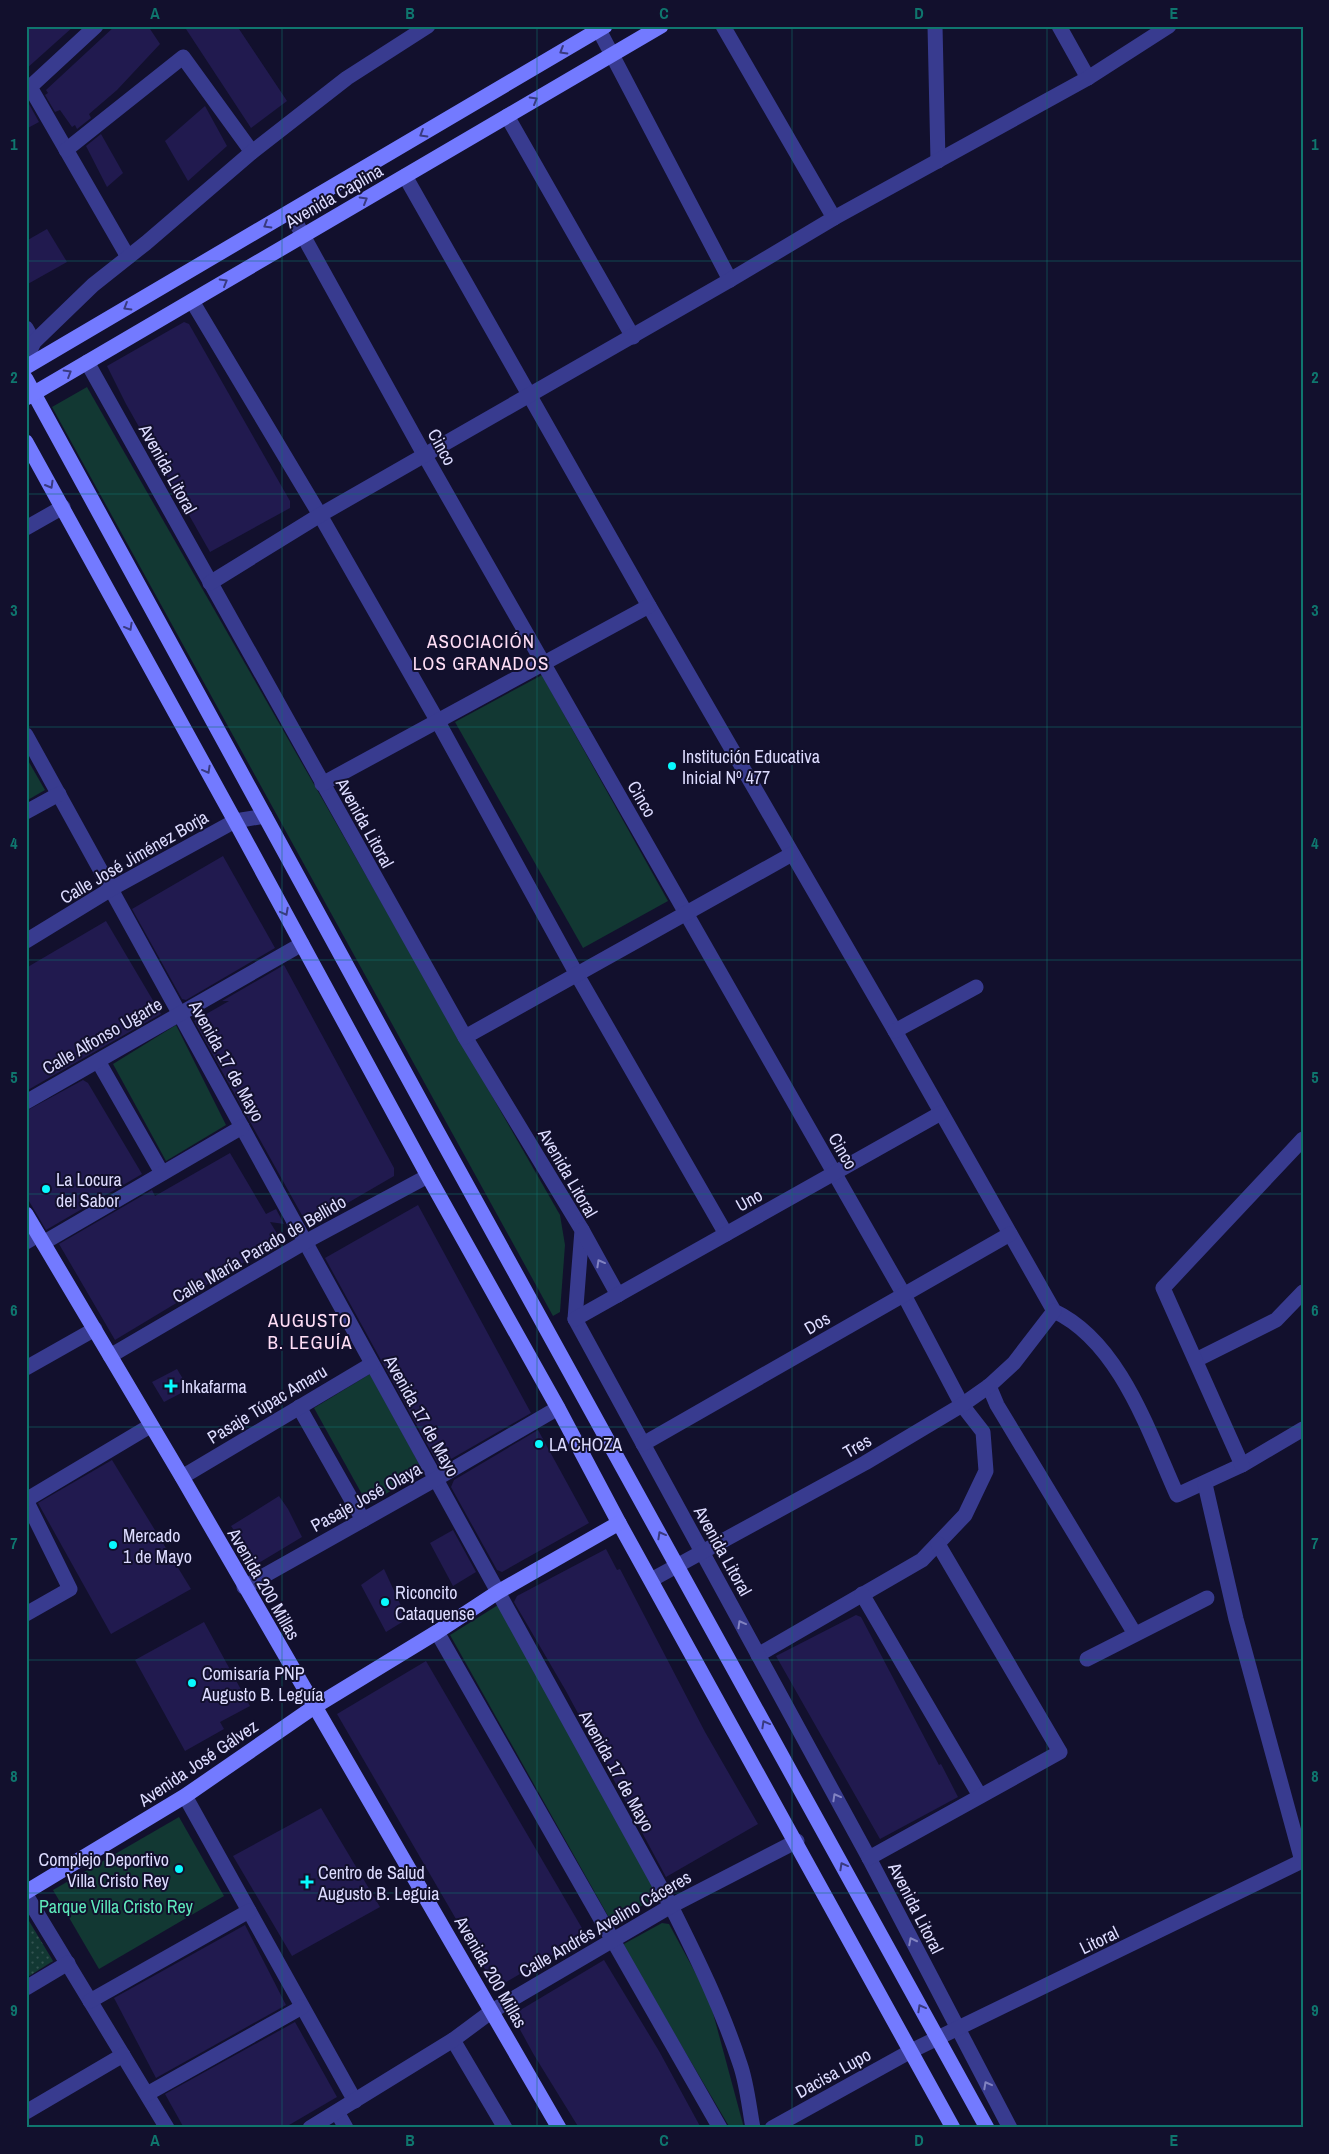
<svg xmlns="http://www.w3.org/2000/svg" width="1329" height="2154" font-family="'Archivo Narrow',sans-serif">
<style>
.grass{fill:url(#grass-dots)}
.park{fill:#123833}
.building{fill:#211a4f}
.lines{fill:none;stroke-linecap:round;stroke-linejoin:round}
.street{stroke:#383b8f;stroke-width:15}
.secondary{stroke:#737aff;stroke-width:15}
.oneway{stroke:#393a81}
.oneway2{stroke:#8283c1}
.grid{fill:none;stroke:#0f766e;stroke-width:1;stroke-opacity:0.55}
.poi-dot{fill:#08faff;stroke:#12102d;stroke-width:2}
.labels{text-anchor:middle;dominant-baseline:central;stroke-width:4;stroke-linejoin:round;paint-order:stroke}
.street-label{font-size:18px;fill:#dddcff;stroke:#12102d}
.poi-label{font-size:18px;fill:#dddcff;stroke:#12102d;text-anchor:start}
.park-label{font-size:18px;fill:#5ee9bb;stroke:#12102d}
.neighbourhood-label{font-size:19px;letter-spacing:1px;fill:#ffdef6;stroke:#12102d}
.neatline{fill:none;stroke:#0f766e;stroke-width:2}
.grid-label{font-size:16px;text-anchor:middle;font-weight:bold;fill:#0f766e}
</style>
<defs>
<pattern id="grass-dots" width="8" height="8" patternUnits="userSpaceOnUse" patternTransform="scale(1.25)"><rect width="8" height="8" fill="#123833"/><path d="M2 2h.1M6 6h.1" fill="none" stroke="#345452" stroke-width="1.8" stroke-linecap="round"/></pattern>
</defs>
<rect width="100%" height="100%" fill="#12102d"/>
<polygon class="grass" points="26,1916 53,1961 26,1978"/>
<g class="park">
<polygon points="87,387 560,1215 565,1245 560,1312 553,1316 52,407"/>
<polygon points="542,675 668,901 583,948 455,722"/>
<polygon points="26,757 45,790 26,801"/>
<polygon points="176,1025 226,1125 166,1161 113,1064"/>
<polygon points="370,1374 423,1471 368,1505 314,1408"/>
<polygon points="498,1605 659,1896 612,1923 450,1635"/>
<polygon points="179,1817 224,1896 99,1969 53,1890"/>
<polygon points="662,1923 669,1924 709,1998 744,2128 730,2128 622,1945"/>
</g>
<g class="building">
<polygon points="26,26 74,26 26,69"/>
<polygon points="115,26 148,26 160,44 117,90 89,114 91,118 77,129 75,125 72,127 60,110 55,112 45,95 48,93 46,90"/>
<polygon points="184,26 237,26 287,101 251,128"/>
<polygon points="29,104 39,122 26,129 26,106"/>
<polygon points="205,106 227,146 188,181 165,141"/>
<polygon points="101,134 123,173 107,187 86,146"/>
<polygon points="47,229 67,262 26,285 26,241"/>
<polygon points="184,322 189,324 290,501 290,508 210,552 126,404 107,366"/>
<polygon points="223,856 275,948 186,1000 182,999 132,909"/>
<polygon points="106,921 161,1014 26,1091 26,968"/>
<polygon points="284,965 394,1168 394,1176 308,1226 194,1021 229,1001 222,1001"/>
<polygon points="83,1080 88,1083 142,1174 46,1230 26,1196 26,1111"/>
<polygon points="230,1153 266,1214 276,1209 284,1224 270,1222 281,1240 115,1340 59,1244 152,1190 155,1196"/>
<polygon points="418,1205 531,1413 439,1466 325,1258"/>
<polygon points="177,1369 189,1389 164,1402 152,1382"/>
<polygon points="538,1430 589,1523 502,1572 497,1570 451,1487 454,1480"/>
<polygon points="112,1460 191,1589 111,1634 38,1503"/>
<polygon points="279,1496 288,1509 302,1537 257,1564 231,1526"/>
<polygon points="453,1530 476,1572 453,1586 430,1543"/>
<polygon points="606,1549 617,1570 620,1569 705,1732 758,1824 666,1877 566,1691 514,1602 517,1596"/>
<polygon points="384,1569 407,1619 386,1632 361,1585"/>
<polygon points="856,1615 861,1617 931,1750 939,1765 941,1764 958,1797 880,1839 776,1656"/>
<polygon points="204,1622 250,1706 220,1722 224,1729 185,1751 135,1660"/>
<polygon points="426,1661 586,1935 496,1988 337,1714"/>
<polygon points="321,1808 380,1907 292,1956 233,1856"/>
<polygon points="245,1925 286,2005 156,2078 114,1998"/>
<polygon points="604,1960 659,2051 701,2128 579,2128 534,2055 512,2015"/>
<polygon points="295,2022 337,2097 284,2128 184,2128 165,2094"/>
</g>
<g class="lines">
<g class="street">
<polyline points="96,26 30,87 128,257"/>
<polyline points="723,26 834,218"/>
<polyline points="935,26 938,161"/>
<polyline points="1059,26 1088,78"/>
<polyline points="599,30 730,280"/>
<polyline points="507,116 633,337"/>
<polyline points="66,150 183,57 252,152"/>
<path d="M405,176l244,430 246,425 159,280c66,31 95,122 123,184l65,-30 61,-36"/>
<polyline points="290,212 425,456 904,1295 962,1405 983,1432 986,1471 965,1515 922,1560 758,1655"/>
<polyline points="192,301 320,515 437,720 576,973 726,1234"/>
<polyline points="26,328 34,342"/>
<polyline points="26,359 34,342 93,285 146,243 252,152 347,78 428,26"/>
<polyline points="87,362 465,1037 582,1230 575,1319 869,1858 1010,2128"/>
<polyline points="26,528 63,507"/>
<polyline points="210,583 320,515 730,280 834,218 1088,78 1169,26"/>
<path d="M26,735l645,1171c26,52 51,103 69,158 7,20 9,43 13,64"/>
<polyline points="322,784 649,606"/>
<polyline points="26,812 59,794"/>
<polyline points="26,941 111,889 235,821 265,816"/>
<polyline points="895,1031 976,987"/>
<polyline points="465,1037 792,854"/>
<polyline points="98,1061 162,1173"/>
<polyline points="26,1102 302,944"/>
<polyline points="582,1230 618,1295"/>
<polyline points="26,1242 38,1235"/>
<polyline points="43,1243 242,1127"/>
<polyline points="575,1319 941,1113"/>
<polyline points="110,1356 305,1242 428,1176"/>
<polyline points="1196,1360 1276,1320 1303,1292"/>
<polyline points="26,1368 95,1329"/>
<polyline points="989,1386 997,1405 1135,1634"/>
<polyline points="299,1407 363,1520"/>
<polyline points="643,1444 1010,1234"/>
<polyline points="1242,1465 1163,1288 1303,1139"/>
<polyline points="182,1477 372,1364"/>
<polyline points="26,1500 70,1589 26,1614"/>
<polyline points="26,1500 150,1426"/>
<polyline points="651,1580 865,1463 962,1405 989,1386 1014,1363 1054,1311"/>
<polyline points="244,1587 436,1479 558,1408"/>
<polyline points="862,1594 980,1796"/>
<polyline points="437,1632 720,2128"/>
<polyline points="1087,1659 1207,1598"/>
<polyline points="185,1796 355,2101"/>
<polyline points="869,1858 1060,1752 938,1544"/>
<polyline points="26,1895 167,2128"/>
<polyline points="26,1988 68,1963"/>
<polyline points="90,2001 249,1911"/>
<polyline points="453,2040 505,2128"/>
<polyline points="147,2094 302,2007"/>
<polyline points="26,2112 123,2055"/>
<polyline points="337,2112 346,2128"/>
<polyline points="310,2128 453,2040 492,2011 671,1906 797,1841"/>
<polyline points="772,2128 911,2051 1302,1861 1236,1619 1205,1484"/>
</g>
<g class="secondary">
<polyline points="26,367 605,26"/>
<polyline points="26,379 437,1131 987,2128"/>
<polyline points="26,398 661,26"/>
<polyline points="26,442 235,821 428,1176 558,1408 619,1523 953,2128"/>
<polyline points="26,1214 182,1477 559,2128"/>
<polyline points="26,1892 185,1796 314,1707 437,1632 498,1592 619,1523"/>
</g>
</g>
<defs><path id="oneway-chevron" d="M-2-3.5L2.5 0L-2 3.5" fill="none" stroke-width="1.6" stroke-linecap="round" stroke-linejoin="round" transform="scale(1.25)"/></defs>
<g class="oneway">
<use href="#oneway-chevron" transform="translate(563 51) rotate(149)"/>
<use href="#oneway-chevron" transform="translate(534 100) rotate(-30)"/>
<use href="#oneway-chevron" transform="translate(423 134) rotate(149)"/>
<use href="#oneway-chevron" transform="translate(364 200) rotate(-30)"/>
<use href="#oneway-chevron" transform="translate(267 225) rotate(149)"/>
<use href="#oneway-chevron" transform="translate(224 282) rotate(-30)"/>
<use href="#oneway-chevron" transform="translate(127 307) rotate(149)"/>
<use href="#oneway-chevron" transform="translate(68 373) rotate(-31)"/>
<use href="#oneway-chevron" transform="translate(50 485) rotate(60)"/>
<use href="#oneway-chevron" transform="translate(129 627) rotate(61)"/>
<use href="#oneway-chevron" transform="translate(207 770) rotate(61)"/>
<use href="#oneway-chevron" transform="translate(285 912) rotate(62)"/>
<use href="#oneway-chevron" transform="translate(661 1535) rotate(-119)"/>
<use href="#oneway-chevron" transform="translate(765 1724) rotate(-119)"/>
<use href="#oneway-chevron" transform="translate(843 1866) rotate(-119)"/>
<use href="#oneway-chevron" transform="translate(921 2008) rotate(-119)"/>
</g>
<g class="oneway2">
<use href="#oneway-chevron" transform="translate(600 1263) rotate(-119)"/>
<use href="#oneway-chevron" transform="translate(741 1624) rotate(-119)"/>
<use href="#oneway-chevron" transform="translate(836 1797) rotate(-119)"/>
<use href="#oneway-chevron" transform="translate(912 1941) rotate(-117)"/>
<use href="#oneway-chevron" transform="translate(987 2085) rotate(-118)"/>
</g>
<path class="grid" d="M282,26v2102M537,26v2102M792,26v2102M1047,26v2102M26,261h1277M26,494h1277M26,727h1277M26,960h1277M26,1194h1277M26,1427h1277M26,1660h1277M26,1893h1277"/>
<g class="poi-dot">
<circle cx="672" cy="766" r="5"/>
<circle cx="46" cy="1189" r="5"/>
<path d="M168.5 1378.5h5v5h5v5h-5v5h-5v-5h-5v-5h5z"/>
<circle cx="539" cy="1444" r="5"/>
<circle cx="113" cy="1545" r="5"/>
<circle cx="385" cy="1602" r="5"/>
<circle cx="192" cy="1683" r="5"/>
<circle cx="179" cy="1869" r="5"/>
<path d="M304.5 1874.5h5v5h5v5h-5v5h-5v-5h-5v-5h5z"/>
</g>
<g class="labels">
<g class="street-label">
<text transform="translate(334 196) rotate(-30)">Avenida Caplina</text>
<text transform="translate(442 447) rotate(61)">Cinco</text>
<text transform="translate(168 469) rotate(61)">Avenida Litoral</text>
<text transform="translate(642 799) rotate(60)">Cinco</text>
<text transform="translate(365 823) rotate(61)">Avenida Litoral</text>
<text transform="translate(134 857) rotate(-30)">Calle José Jiménez Borja</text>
<text transform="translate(102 1036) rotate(-30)">Calle Alfonso Ugarte</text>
<text transform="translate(227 1061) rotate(61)">Avenida 17 de Mayo</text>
<text transform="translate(843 1151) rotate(60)">Cinco</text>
<text transform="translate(568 1173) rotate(60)">Avenida Litoral</text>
<text transform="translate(749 1200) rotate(-29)">Uno</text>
<text transform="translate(259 1249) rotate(-30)">Calle María Parado de Bellido</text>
<text transform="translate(817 1323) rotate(-30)">Dos</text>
<text transform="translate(267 1404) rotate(-31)">Pasaje Túpac Amaru</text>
<text transform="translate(422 1416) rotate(61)">Avenida 17 de Mayo</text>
<text transform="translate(857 1446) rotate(-30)">Tres</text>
<text transform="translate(366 1497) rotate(-29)">Pasaje José Olaya</text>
<text transform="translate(723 1551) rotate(61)">Avenida Litoral</text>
<text transform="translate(264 1584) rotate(60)">Avenida 200 Millas</text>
<text transform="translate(198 1763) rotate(-34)">Avenida José Gálvez</text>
<text transform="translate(617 1771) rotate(61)">Avenida 17 de Mayo</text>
<text transform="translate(916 1908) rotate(63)">Avenida Litoral</text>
<text transform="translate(605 1924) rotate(-30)">Calle Andrés Avelino Cáceres</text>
<text transform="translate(1099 1940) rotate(-26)">Litoral</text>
<text transform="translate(491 1972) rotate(60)">Avenida 200 Millas</text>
<text transform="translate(833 2073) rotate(-29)">Dacisa Lupo</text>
</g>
<g class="poi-label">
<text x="682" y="756">Institución Educativa<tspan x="682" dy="21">Inicial Nº 477</tspan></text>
<text x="56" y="1179">La Locura<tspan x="56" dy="21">del Sabor</tspan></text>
<text x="181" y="1386">Inkafarma</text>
<text x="549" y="1444">LA CHOZA</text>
<text x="123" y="1535">Mercado<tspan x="123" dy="21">1 de Mayo</tspan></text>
<text x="395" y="1592">Riconcito<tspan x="395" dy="21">Cataquense</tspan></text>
<text x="202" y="1673">Comisaría PNP<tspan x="202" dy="21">Augusto B. Leguía</tspan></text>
<text x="169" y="1859" text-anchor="end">Complejo Deportivo<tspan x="169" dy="21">Villa Cristo Rey</tspan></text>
<text x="318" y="1872">Centro de Salud<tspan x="318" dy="21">Augusto B. Leguia</tspan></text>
</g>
<g class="park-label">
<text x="116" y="1906">Parque Villa Cristo Rey</text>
</g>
<g class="neighbourhood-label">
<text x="481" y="641">ASOCIACIÓN<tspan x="481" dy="22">LOS GRANADOS</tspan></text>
<text x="310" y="1320">AUGUSTO<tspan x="310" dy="22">B. LEGUÍA</tspan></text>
</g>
</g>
<rect width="1329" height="2154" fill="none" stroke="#12102d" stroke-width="55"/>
<rect x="28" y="28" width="1274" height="2098" class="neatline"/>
<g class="grid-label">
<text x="155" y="19">A</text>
<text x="410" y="19">B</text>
<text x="664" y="19">C</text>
<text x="919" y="19">D</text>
<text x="1174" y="19">E</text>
<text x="14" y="150">1</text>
<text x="1315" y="150">1</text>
<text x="14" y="383">2</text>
<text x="1315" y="383">2</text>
<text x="14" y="616">3</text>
<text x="1315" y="616">3</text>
<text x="14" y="849">4</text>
<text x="1315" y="849">4</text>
<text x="14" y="1083">5</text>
<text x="1315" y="1083">5</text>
<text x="14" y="1316">6</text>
<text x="1315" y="1316">6</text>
<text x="14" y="1549">7</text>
<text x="1315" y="1549">7</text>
<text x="14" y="1782">8</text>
<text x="1315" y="1782">8</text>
<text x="14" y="2016">9</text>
<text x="1315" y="2016">9</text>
<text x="155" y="2146">A</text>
<text x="410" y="2146">B</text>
<text x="664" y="2146">C</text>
<text x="919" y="2146">D</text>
<text x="1174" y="2146">E</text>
</g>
</svg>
